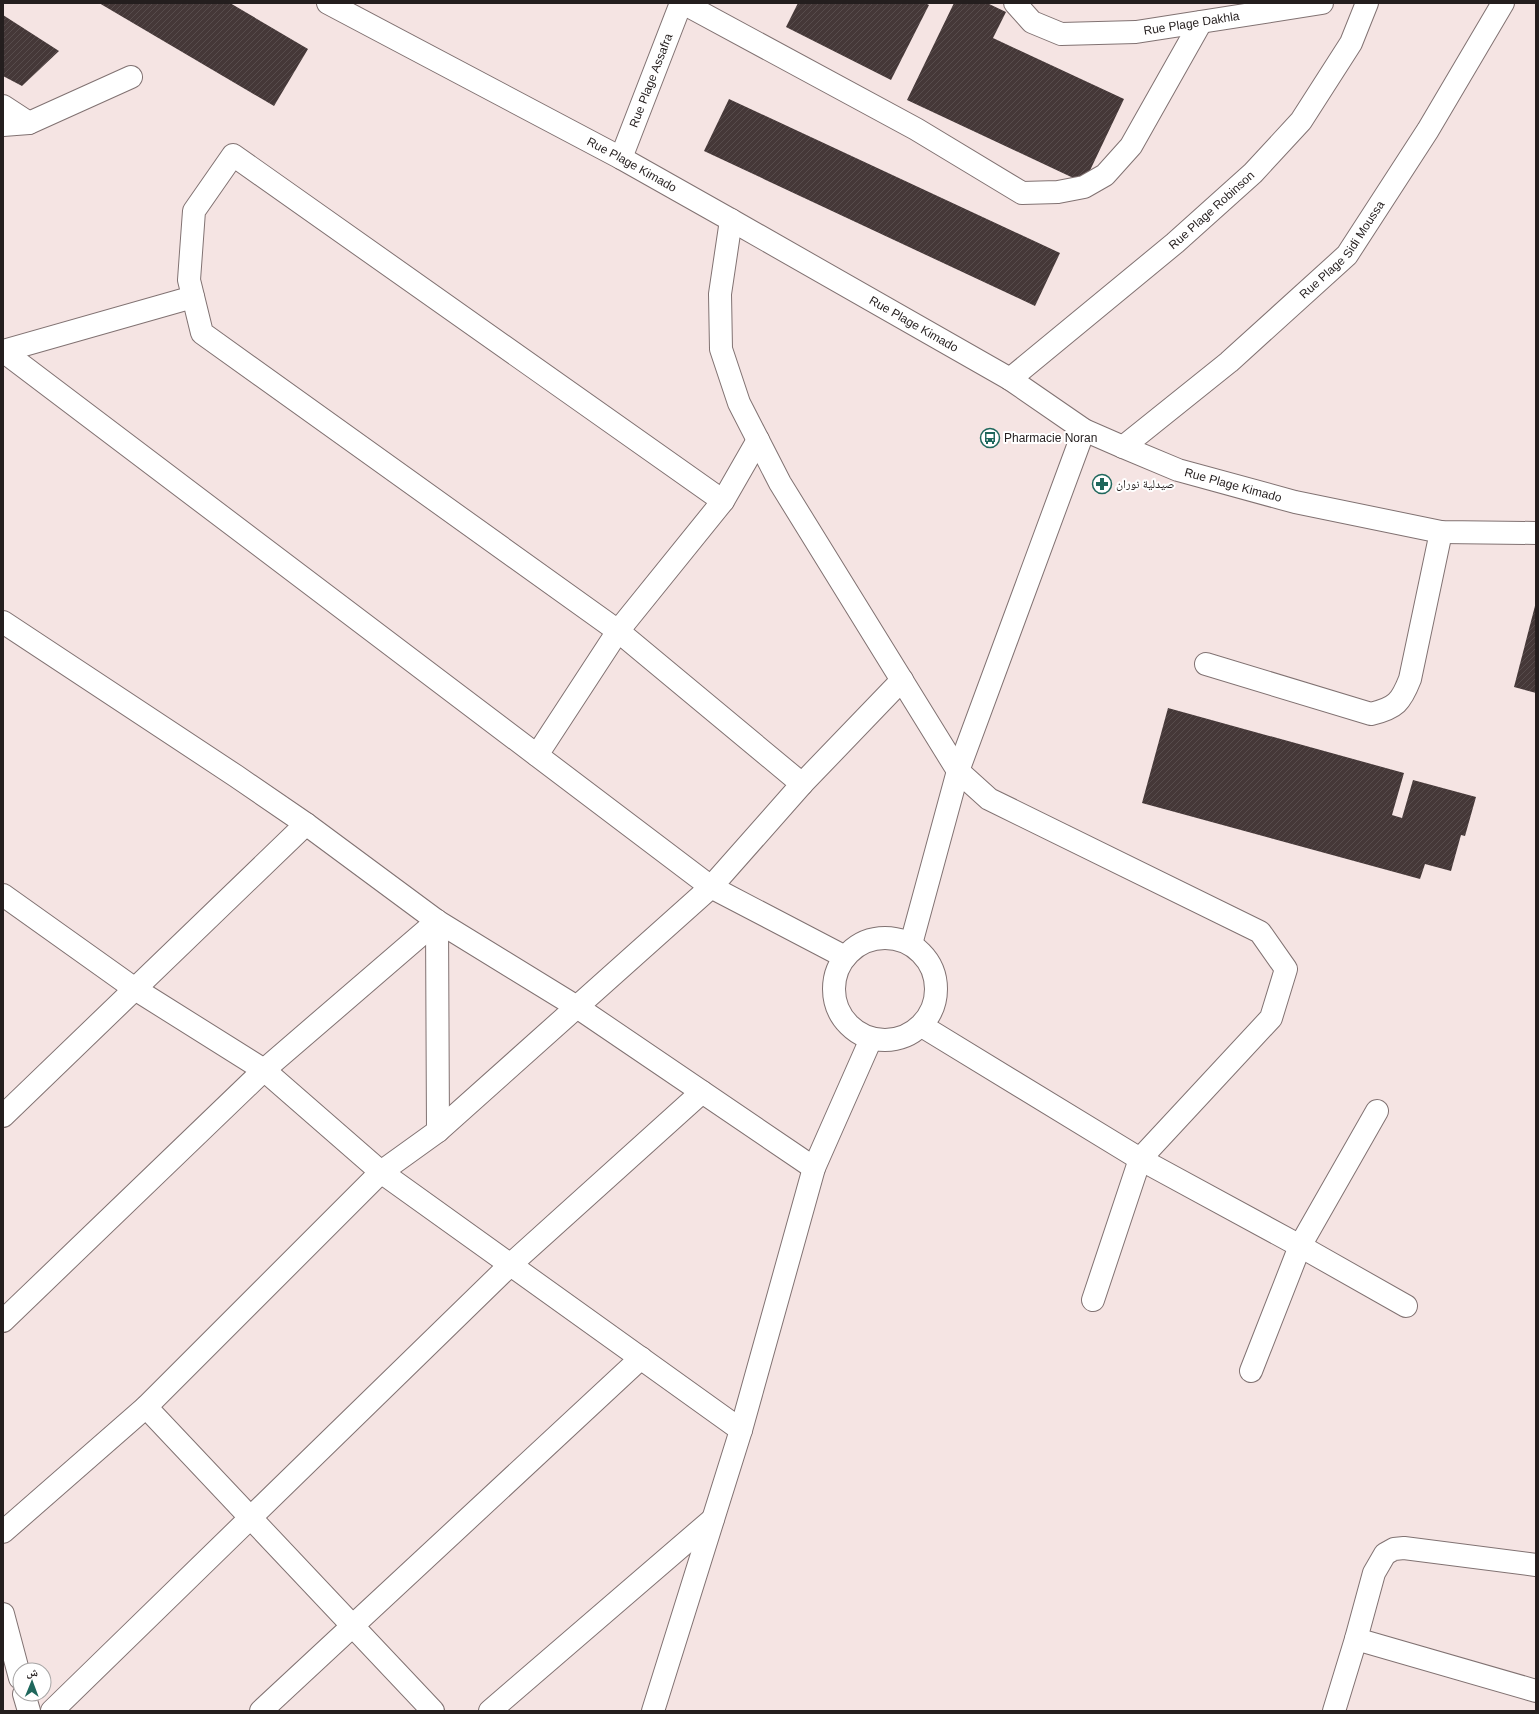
<svg xmlns="http://www.w3.org/2000/svg" width="1539" height="1714" font-family="Arial,'Noto Naskh Arabic',sans-serif">
<style>
.building{fill:url(#building-hatch)}
.lines{fill:none;stroke-linecap:round;stroke-linejoin:round}
.minor-casing{stroke:#817272;stroke-width:24}
.tertiary-casing{stroke:#817272;stroke-width:24}
.minor{stroke:#fff;stroke-width:22}
.tertiary{stroke:#fff;stroke-width:22}
.labels{text-anchor:middle;dominant-baseline:central;stroke-width:4;stroke-linejoin:round;paint-order:stroke}
.street-label{font-size:12px;fill:#241e1e;stroke:#fff}
.poi-label{font-size:12px;fill:#241e1e;stroke:#fff;text-anchor:start}
</style>
<defs>
<pattern id="building-hatch" width="6" height="6" patternUnits="userSpaceOnUse"><rect width="6" height="6" fill="#453838"/><path d="M-1 1l2-2M0 6l6-6M5 7l2-2" fill="none" stroke="#574c4c"/></pattern>
</defs>
<rect width="100%" height="100%" fill="#f5e4e3"/>
<g class="building">
<polygon points="99,3 230,3 308,49 274,106"/>
<polygon points="798,3 925,3 929,5 891,80 786,27"/>
<polygon points="954,3 987,3 1006,12 993,38 1124,99 1084,183 907,100"/>
<polygon points="3,15 59,51 22,86 3,76"/>
<polygon points="729,99 1060,253 1035,306 704,151"/>
<polygon points="1536,602 1536,693 1514,687"/>
<polygon points="1168,708 1404,773 1392,815 1402,818 1413,780 1476,797 1465,836 1461,835 1451,871 1425,864 1420,879 1142,803"/>
</g>
<g class="lines">
<g class="minor-casing">
<g id="minor">
<polyline points="683,3 916,129 1022,193 1058,192 1084,187 1105,175 1131,146 1201,22"/>
<path id="s1" d="M1015,3l17,19 29,12 75,-2 186,-29"/>
<polyline points="3,106 29,123"/>
<polyline points="3,125 29,123 131,77"/>
<path id="s2" d="M621,158l60,-155"/>
<polyline points="731,220 720,294 721,349 739,403 780,483 958,771 989,799 1260,932 1286,969 1271,1018 1140,1159 1093,1300"/>
<polyline points="3,351 711,887 845,957"/>
<polyline points="3,351 193,297"/>
<path id="s3" d="M1010,379l165,-136 78,-70 48,-52 50,-78 16,-40"/>
<path id="s4" d="M1123,447l106,-85 118,-107 81,-125 75,-127"/>
<polyline points="723,501 233,155 194,211 189,280 202,333 618,631 802,784"/>
<polyline points="3,622 236,776 306,824 437,921 577,1007 814,1168"/>
<path d="M1206,664l165,50c25,-6 30,-12 39,-35l31,-147"/>
<polyline points="537,755 618,631 723,501 758,440"/>
<polyline points="3,895 135,989 264,1070 381,1172 741,1430"/>
<polyline points="437,921 438,1131"/>
<circle cx="885" cy="989" r="51"/>
<polyline points="911,944 958,771 1084,430"/>
<polyline points="922,1026 1140,1159 1300,1246 1406,1306"/>
<polyline points="3,1116 306,824"/>
<polyline points="3,1321 264,1070 437,921"/>
<polyline points="1251,1371 1300,1246 1377,1111"/>
<polyline points="146,1407 433,1711"/>
<polyline points="3,1532 146,1407 381,1172 438,1131 711,887 802,784 902,680"/>
<polyline points="3,1614 20,1678"/>
<polyline points="1356,1639 1536,1691"/>
<polyline points="24,1694 29,1711"/>
<polyline points="52,1711 510,1265 702,1092"/>
<polyline points="261,1711 641,1358"/>
<polyline points="490,1711 713,1519"/>
<polyline points="653,1711 741,1430 814,1168 871,1039"/>
<polyline points="1334,1711 1356,1639 1374,1573 1385,1554 1394,1549 1404,1548 1536,1565"/>
</g>
</g>
<g class="tertiary-casing">
<g id="tertiary">
<path id="s5" d="M328,3l293,155 110,62 279,159 74,51 39,17 55,23 117,32 146,30 95,1"/>
</g>
</g>
<use href="#minor" class="minor"/>
<use href="#tertiary" class="tertiary"/>
</g>
<defs>
<g id="bus-ring" transform="scale(1)"><circle r="9.5" fill="#fff" stroke="#1f675c" stroke-width="1.5"/><path d="M-5-6H5V4H4V6H2V4H-2V6H-4V4H-5ZM-3.5-4V0h7V-4ZM-3.5 1.2v1.5H-2V1.2ZM2 1.2v1.5H3.5V1.2Z" fill="#1f675c"/></g>
<g id="pharmacy-ring" transform="scale(1)"><circle r="9.5" fill="#fff" stroke="#1f675c" stroke-width="1.5"/><path d="M-2-6h4v4h4v4h-4v4h-4v-4h-4v-4h4Z" fill="#1f675c"/></g>
</defs>
<g fill-rule="evenodd">
<use href="#bus-ring" x="990" y="438"/>
<use href="#pharmacy-ring" x="1102" y="484"/>
</g>
<g class="labels">
<g class="street-label">
<text stroke="none"><textPath href="#s1" startOffset="188">Rue Plage Dakhla</textPath></text>
<text stroke="none"><textPath href="#s2" startOffset="83">Rue Plage Assafra</textPath></text>
<text stroke="none"><textPath href="#s5" startOffset="344">Rue Plage Kimado</textPath></text>
<text stroke="none"><textPath href="#s3" startOffset="263">Rue Plage Robinson</textPath></text>
<text stroke="none"><textPath href="#s4" startOffset="296">Rue Plage Sidi Moussa</textPath></text>
<text stroke="none"><textPath href="#s5" startOffset="668">Rue Plage Kimado</textPath></text>
<text stroke="none"><textPath href="#s5" startOffset="1028">Rue Plage Kimado</textPath></text>
</g>
<g class="poi-label">
<text x="1004" y="438">Pharmacie Noran</text>
<text x="1116" y="484">صيدلية نوران</text>
</g>
</g>
<rect width="1539" height="1714" fill="none" stroke="#241e1e" stroke-width="8"/>
<g transform="translate(32 1682) rotate(1)"><circle r="19" fill="#ffffff" stroke="#a7a5a5"/>
<path d="M0-3L7 15L0 10L-7 15Z" fill="#1f675c"/>
<text y="-6" font-size="11" font-weight="bold" text-anchor="middle" fill="#241e1e">ش</text>
</g>
</svg>
